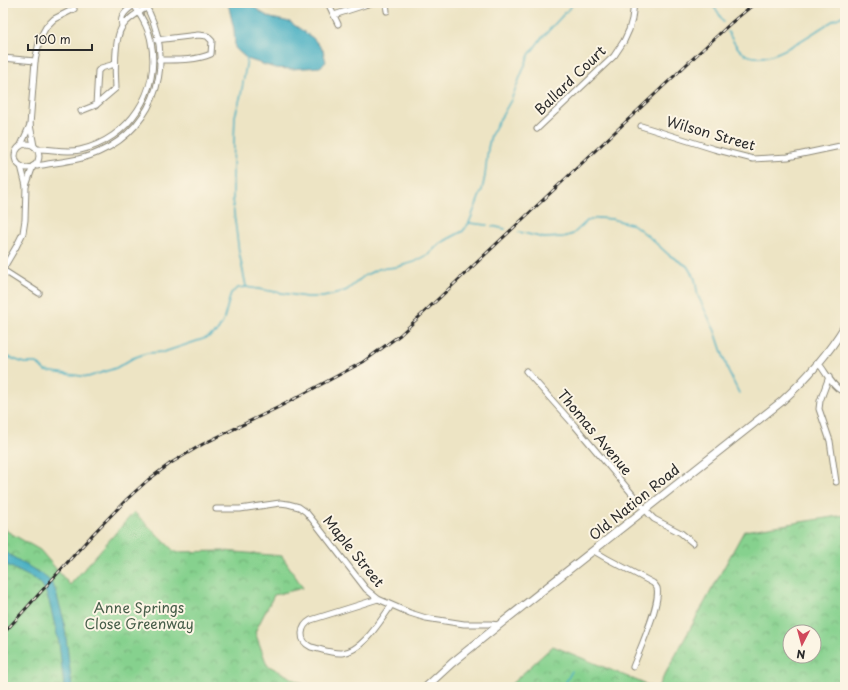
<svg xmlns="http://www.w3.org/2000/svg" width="848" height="690" font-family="'Playpen Sans',sans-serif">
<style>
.park{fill:url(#park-crowns);stroke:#587e5c;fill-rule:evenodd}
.water{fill:#44aec2;stroke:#386c76}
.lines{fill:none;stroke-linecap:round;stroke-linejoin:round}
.stream{stroke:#44aec2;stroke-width:1.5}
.street-casing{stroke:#8c8878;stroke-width:7}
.secondary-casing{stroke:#8c8878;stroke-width:9}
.street{stroke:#fff;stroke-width:5}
.secondary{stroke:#fff;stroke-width:7}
.rail-casing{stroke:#2b2b2b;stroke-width:3}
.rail{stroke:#fcf5e5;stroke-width:1.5;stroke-dasharray:4.5;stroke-linecap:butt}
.labels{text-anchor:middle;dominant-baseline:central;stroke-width:4;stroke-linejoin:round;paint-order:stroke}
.street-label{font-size:14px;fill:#2b2b2b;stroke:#fcf5e5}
.park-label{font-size:14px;fill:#465d49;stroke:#fcf5e5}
</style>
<defs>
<pattern id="park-crowns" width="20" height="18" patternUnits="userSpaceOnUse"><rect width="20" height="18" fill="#86d18e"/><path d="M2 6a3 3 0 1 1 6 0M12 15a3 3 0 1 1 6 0" fill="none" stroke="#6eaa74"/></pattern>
</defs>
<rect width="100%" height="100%" fill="#fcf5e5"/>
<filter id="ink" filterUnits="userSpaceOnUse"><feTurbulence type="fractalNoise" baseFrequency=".025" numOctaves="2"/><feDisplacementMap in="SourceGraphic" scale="8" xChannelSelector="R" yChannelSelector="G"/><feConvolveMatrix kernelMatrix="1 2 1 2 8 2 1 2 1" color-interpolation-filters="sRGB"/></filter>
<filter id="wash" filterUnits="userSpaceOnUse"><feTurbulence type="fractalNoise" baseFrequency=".012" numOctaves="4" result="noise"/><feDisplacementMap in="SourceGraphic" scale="16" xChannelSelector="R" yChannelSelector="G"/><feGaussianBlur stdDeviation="0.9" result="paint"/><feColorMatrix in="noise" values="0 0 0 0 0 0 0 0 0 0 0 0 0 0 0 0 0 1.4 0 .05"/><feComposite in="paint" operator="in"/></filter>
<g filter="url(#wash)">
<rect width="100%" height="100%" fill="#ede4c4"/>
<g class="park">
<polygon points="134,512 175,552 224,551 282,556 303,588 274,595 255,632 267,665 305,685 305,687 3,687 3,526 5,530 40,550 70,585"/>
<path d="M845,515v172h-187l86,-156zM790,632h24v24h-24z"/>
<polygon points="553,646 652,687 508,687"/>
</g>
<g class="water">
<polygon points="228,3 249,3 262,13 271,18 290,22 313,38 323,50 326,62 320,67 291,69 275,68 247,59 235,48 234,30"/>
<polygon points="3,551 43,575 50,581 55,589 64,621 72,687 64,687 59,643 49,601 44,588 36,580 3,563"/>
</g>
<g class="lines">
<g class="stream">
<polyline points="710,3 718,12 723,22"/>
<path d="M728,32c4,7 7,14 14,20 27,21 77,-28 103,-37"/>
<polyline points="469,223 487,225"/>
<polyline points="492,226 505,229"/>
<polyline points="519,232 544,238 564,237 573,234 587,221 598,218 612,219 634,225 648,236 669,255 687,266 695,279 698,296 715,331 729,373 739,393"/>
<polyline points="246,286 239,252 233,206 233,168 235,116 241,95 247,59"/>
<polyline points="3,355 24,363 37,363 45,371 88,377 116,368 133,358 147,353 164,352 206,338 217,332 223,322 231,293 238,288 246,287 306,297 323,297 336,294 347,290 364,276 378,269 397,267 414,262 429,254 439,244 463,231 469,223 482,190 485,176 488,148 491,135 511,100 529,55 540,40 574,3"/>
<polyline points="563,687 572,671"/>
</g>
</g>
</g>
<g filter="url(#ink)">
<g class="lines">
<g class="street-casing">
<g id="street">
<polyline points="328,3 338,24"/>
<polyline points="386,3 387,11"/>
<polyline points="334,15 371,3"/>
<path d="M122,26c-3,-11 6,-17 14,-22"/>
<path d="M156,40l42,-5 9,1 5,5 -1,13c-16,7 -35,6 -52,6"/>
<polyline points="3,58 35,61"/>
<polyline points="96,105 98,71 101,68 115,64"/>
<path d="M81,111l15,-6 20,-17c-1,-14 -2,-49 6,-61 7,-11 22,-17 32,-24"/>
<polyline points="641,126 714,149 753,159 788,157 845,145"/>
<polyline points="537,129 614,56 624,41 629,30 632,19 634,3"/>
<circle cx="27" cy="156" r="12"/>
<polyline points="21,145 30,125"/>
<polyline points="34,146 30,125 35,61 40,38 46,27 54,19 74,9"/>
<path d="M37,149c15,0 29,4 43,1 49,-11 81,-59 71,-108 -2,-14 -11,-27 -18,-39"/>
<path d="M35,165l2,1c20,-4 43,-5 62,-14 59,-26 78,-95 45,-149"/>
<polyline points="26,186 33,166"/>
<polyline points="3,269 16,247 23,233 25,220 26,186 21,166"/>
<polyline points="3,270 39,293"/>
<path d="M819,364c7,8 16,28 26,27"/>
<polyline points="526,371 575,426 649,514 654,519 681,533 693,543"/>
<polyline points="829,377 820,401 819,409 830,441 836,482"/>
<polyline points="216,509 240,509 280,503 288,504 299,507 306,512 319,528 366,589 378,599 410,613 426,618 464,624 490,624 499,625"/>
<path d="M594,551l12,7 47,25c1,1 3,3 4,5 4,15 -18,63 -24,79"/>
<path d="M378,599l-67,21c-11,6 -13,21 0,27 9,2 21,7 31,6 21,-2 38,-32 49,-47"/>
</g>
</g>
<g class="secondary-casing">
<path id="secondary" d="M426,687l26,-24 47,-38 282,-223c25,-23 46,-46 64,-76"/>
</g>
<use href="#street" class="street"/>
<use href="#secondary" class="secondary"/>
<g class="rail-casing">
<polyline id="rail" points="3,634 93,534 127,499 148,480 171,463 203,444 279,407 363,362 400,335 688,63 731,23 755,3"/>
</g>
<use href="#rail" class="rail"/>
</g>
</g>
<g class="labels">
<g class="street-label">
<text transform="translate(570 80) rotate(-44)">Ballard Court</text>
<text transform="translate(711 133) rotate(16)">Wilson Street</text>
<text transform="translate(595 432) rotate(50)">Thomas Avenue</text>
<text transform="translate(634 502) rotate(-39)">Old Nation Road</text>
<text transform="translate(354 551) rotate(51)">Maple Street</text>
</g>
<g class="park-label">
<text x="139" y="607">Anne Springs<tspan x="139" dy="16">Close Greenway</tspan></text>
</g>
</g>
<rect width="848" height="690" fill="none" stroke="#fcf5e5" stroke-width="16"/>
<g transform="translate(802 644) rotate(186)"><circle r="19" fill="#fcf5e5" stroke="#a8a49b"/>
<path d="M0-3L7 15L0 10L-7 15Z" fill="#d1495b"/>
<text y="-6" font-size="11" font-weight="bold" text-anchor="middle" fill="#2b2b2b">N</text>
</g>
<path d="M28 44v6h64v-6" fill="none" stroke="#2b2b2b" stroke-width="2"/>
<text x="34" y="44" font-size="12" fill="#2b2b2b" stroke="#fcf5e5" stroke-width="3" paint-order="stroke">100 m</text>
</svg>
